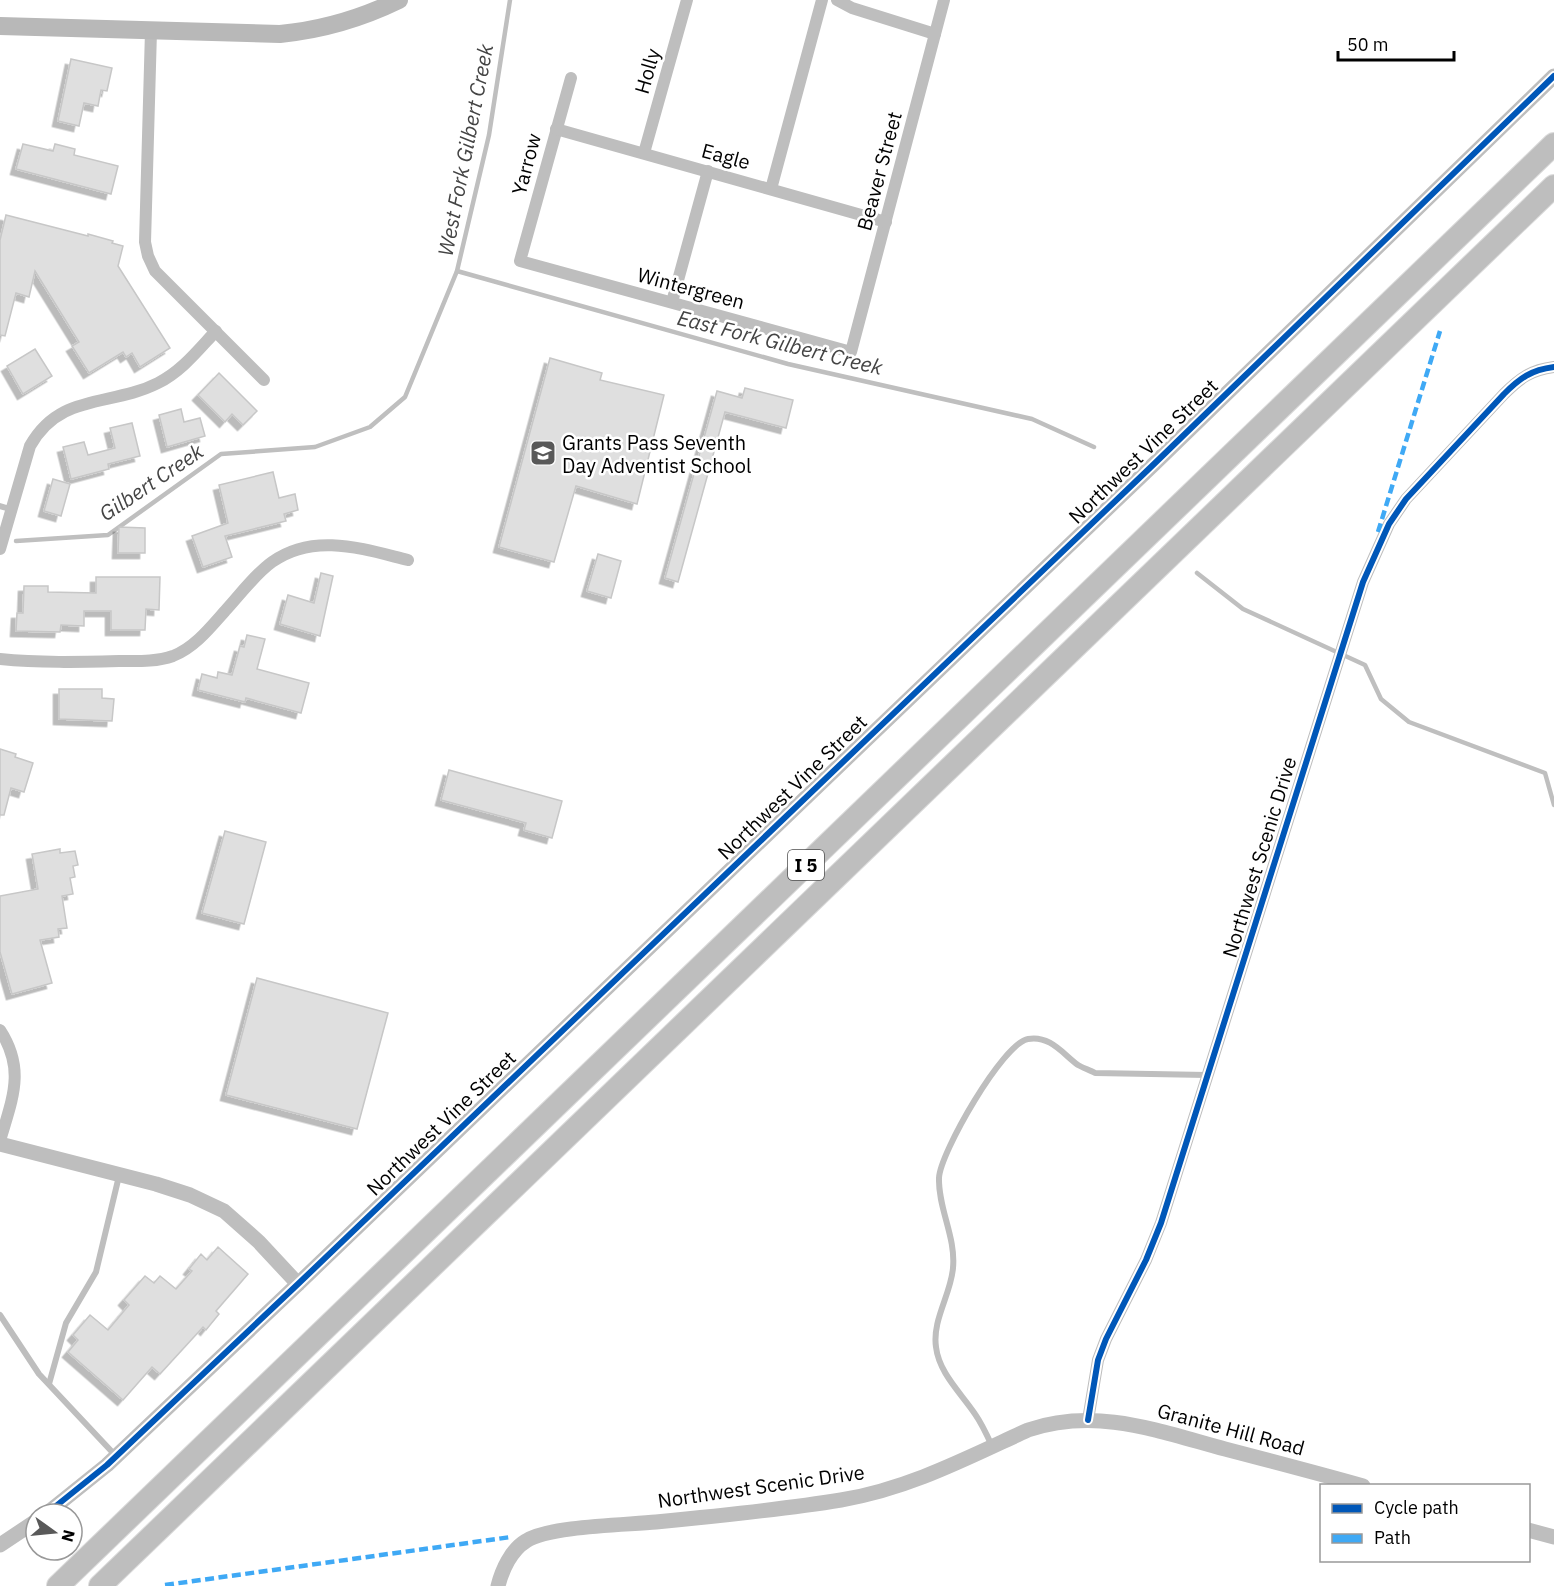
<svg xmlns="http://www.w3.org/2000/svg" width="1554" height="1586" font-family="'IBM Plex Sans',sans-serif">
<style>
.lines{fill:none;stroke-linecap:round;stroke-linejoin:round}
.stream{stroke:#bfbfbf;stroke-width:4.5}
.building{fill:#dfdfdf;stroke:#c7c7c7;stroke-width:1.5;filter:url(#shadow)}
.motorway-casing{stroke:#dbdbdb;stroke-width:24}
.service{stroke:#bebebe;stroke-width:6}
.minor{stroke:#bebebe;stroke-width:12}
.tertiary{stroke:#bebebe;stroke-width:15}
.secondary{stroke:#b8b8b8;stroke-width:18}
.motorway{stroke:#bebebe;stroke-width:22}
.quiet{stroke:#3fa9f5;stroke-width:4.5;stroke-dasharray:9 4.5;stroke-linecap:butt}
.cycleway-casing{stroke:#fff;stroke-width:10}
.cycleway{stroke:#0057b8;stroke-width:6}
.labels{text-anchor:middle;dominant-baseline:central;stroke-width:5;stroke-linejoin:round;paint-order:stroke}
.shield{fill:#fff;stroke:#4c4c4c;stroke-width:1.5}
.shield-label{font-size:18px;font-weight:bold;fill:#000}
.street-label{font-size:20px;fill:#000;stroke:#fff}
.poi-label{font-size:20px;fill:#000;stroke:#fff;text-anchor:start}
.water-label{font-size:21px;font-style:italic;fill:#444;stroke:#fff}
</style>
<defs>
<filter id="shadow"><feDropShadow dx="-5.5" dy="5.5" stdDeviation="0" flood-color="#0004"/></filter>
</defs>
<rect width="100%" height="100%" fill="#fff"/>
<g class="lines">
<g class="stream">
<polyline points="457,271 788,364 1032,419 1094,447"/>
<polyline points="16,541 108,535 221,454 315,447 370,427 405,397 457,271 489,135 510,0"/>
<polyline points="1197,573 1243,609 1365,665 1381,699 1409,722 1545,773 1554,805"/>
</g>
</g>
<g class="building">
<polygon points="71,59 112,68 107,91 101,90 98,106 84,103 79,126 58,121"/>
<polygon points="23,144 53,151 55,144 75,149 74,155 118,166 111,194 16,169"/>
<polygon points="6,215 88,236 88,234 113,241 112,243 123,246 118,266 170,348 140,367 132,353 126,357 123,352 89,373 72,346 79,342 35,271 29,297 16,293 5,336 0,335 0,240"/>
<polygon points="35,349 52,376 23,394 7,366"/>
<polygon points="550,358 602,373 600,380 664,395 637,504 576,486 554,562 499,547"/>
<polygon points="219,373 257,411 243,425 232,414 225,422 198,395"/>
<polygon points="745,388 793,400 786,428 725,412 678,582 665,578 717,391 742,398"/>
<polygon points="181,409 184,422 200,418 205,436 167,447 159,415"/>
<polygon points="132,423 140,456 108,464 109,469 71,479 63,447 84,442 88,455 115,448 110,428"/>
<polygon points="273,472 279,498 295,494 298,510 284,514 286,521 225,536 232,557 203,567 192,536 228,523 219,485"/>
<polygon points="53,479 70,484 61,516 44,511"/>
<polygon points="119,527 145,528 145,553 118,553"/>
<polygon points="598,554 621,561 611,598 587,591"/>
<polygon points="321,573 333,576 320,636 280,624 288,595 314,603"/>
<polygon points="96,577 160,577 159,610 146,609 145,630 111,630 111,611 84,611 84,626 61,625 60,632 16,631 17,613 23,613 24,586 48,586 48,592 96,593"/>
<polygon points="247,635 265,639 257,669 309,683 301,713 246,698 245,702 198,690 202,674 217,678 218,672 232,675 240,646 244,647"/>
<polygon points="59,689 102,689 102,698 114,699 112,721 59,719"/>
<polygon points="0,749 16,754 15,757 33,763 24,792 11,788 4,815 0,815"/>
<polygon points="449,770 562,801 552,838 524,830 526,823 441,800"/>
<polygon points="225,831 266,842 244,924 202,913"/>
<polygon points="60,849 60,853 75,851 78,865 73,866 75,877 70,878 73,894 62,896 67,928 58,929 59,937 40,940 52,983 12,994 0,952 0,896 38,889 32,854"/>
<polygon points="257,978 388,1013 357,1129 226,1095"/>
<polygon points="218,1247 248,1274 216,1311 219,1314 206,1330 203,1327 160,1374 152,1367 123,1400 68,1352 78,1340 73,1335 90,1315 108,1330 129,1305 124,1300 145,1276 154,1283 160,1276 176,1289 192,1271 189,1269 201,1254 207,1260"/>
</g>
<g class="lines">
<g class="motorway-casing">
<g id="motorway">
<polyline points="58,1586 1554,144"/>
<polyline points="100,1586 1554,186"/>
</g>
</g>
<g class="service">
<polyline points="0,506 10,509"/>
<polyline points="0,1315 39,1374 115,1455"/>
<polyline points="49,1384 66,1323 96,1272 119,1176"/>
<path d="M992,1446c-5,-11 -10,-22 -17,-32 -14,-21 -36,-41 -39,-67 -4,-27 15,-53 17,-79 3,-31 -15,-60 -14,-90 1,-25 64,-135 89,-139 22,-4 35,15 50,26 5,3 12,5 17,8l112,2"/>
</g>
<g class="minor">
<polyline points="837,0 852,8 935,34"/>
<polyline points="151,31 145,242 148,256 155,271 264,380"/>
<polyline points="571,78 520,261 851,352 944,0"/>
<polyline points="556,129 886,222"/>
<polyline points="644,153 687,0"/>
<polyline points="771,189 822,0"/>
<polyline points="672,302 708,171"/>
<path d="M0,549l30,-103c30,-54 81,-39 128,-63 24,-12 40,-33 58,-52"/>
<path d="M0,659c39,4 79,3 119,2 18,0 37,1 54,-5 21,-8 37,-28 52,-45 15,-16 29,-36 47,-49 42,-30 91,-13 136,-2"/>
<path d="M0,1030c26,40 12,69 0,111"/>
<path d="M1088,1420l10,-60 8,-21 40,-79 15,-37 202,-641 26,-58 17,-25 98,-105c16,-16 27,-24 50,-27"/>
</g>
<g class="tertiary">
<polyline points="0,1144 156,1184 190,1195 224,1211 259,1242 298,1284"/>
<polyline points="46,1514 107,1465 298,1284 1154,464 1554,76"/>
<polyline points="1528,1530 1554,1537"/>
<polyline points="0,1545 36,1521"/>
<path d="M498,1586c4,-16 13,-36 28,-45 23,-15 100,-16 130,-19 62,-6 124,-12 185,-22 67,-11 126,-42 187,-70 69,-23 130,1 197,19 46,12 92,24 138,37"/>
</g>
<path class="secondary" d="M0,26l280,8c42,-4 80,-15 119,-34"/>
<use href="#motorway" class="motorway"/>
<g class="quiet">
<polyline points="1378,532 1440,331"/>
<polyline points="165,1585 511,1537"/>
</g>
<g class="cycleway-casing">
<g id="cycleway">
<path d="M1088,1420l10,-60 8,-21 40,-79 15,-37 202,-641 26,-58 17,-25 98,-105c16,-16 27,-24 50,-27"/>
<polyline points="46,1514 107,1465 298,1284 1154,464 1554,76"/>
</g>
</g>
<use href="#cycleway" class="cycleway"/>
</g>
<defs>
<g id="school-square" transform="scale(1.35)"><rect x="-9" y="-9" width="18" height="18" rx="4" fill="#595959" stroke="#fff"/><path d="M0-5L7-2L0 1L-7-2ZM-4 1L0 2.5L4 1V4Q0 6-4 4Z" fill="#fff"/></g>
</defs>
<g fill-rule="evenodd">
<use href="#school-square" x="543" y="453"/>
</g>
<g class="labels">
<rect class="shield" x="788" y="850" width="36" height="30" rx="4.5"/>
<g class="shield-label">
<text x="806" y="865">I 5</text>
</g>
<g class="street-label">
<text transform="translate(647 71) rotate(-74)">Holly</text>
<text transform="translate(726 156) rotate(15)">Eagle</text>
<text transform="translate(526 164) rotate(-75)">Yarrow</text>
<text transform="translate(879 171) rotate(-75)">Beaver Street</text>
<text transform="translate(691 288) rotate(15)">Wintergreen</text>
<text transform="translate(1143 451) rotate(-44)">Northwest Vine Street</text>
<text transform="translate(792 787) rotate(-44)">Northwest Vine Street</text>
<text transform="translate(1259 857) rotate(-73)">Northwest Scenic Drive</text>
<text transform="translate(441 1123) rotate(-44)">Northwest Vine Street</text>
<text transform="translate(1231 1429) rotate(15)">Granite Hill Road</text>
<text transform="translate(761 1486) rotate(-8)">Northwest Scenic Drive</text>
</g>
<g class="poi-label">
<text x="562" y="442">Grants Pass Seventh<tspan x="562" dy="23">Day Adventist School</tspan></text>
</g>
<g class="water-label">
<text transform="translate(465 150) rotate(-79)">West Fork Gilbert Creek</text>
<text transform="translate(780 342) rotate(14)">East Fork Gilbert Creek</text>
<text transform="translate(151 482) rotate(-34)">Gilbert Creek</text>
</g>
</g>
<rect x="1320" y="1484" width="210" height="78" fill="#ffffff" stroke="#999999" stroke-width="1.5"/>
<rect x="1332" y="1504" width="30" height="9" fill="#0057b8" stroke="#999999" stroke-width="1.5"/>
<text x="1374" y="1514" font-size="18" fill="#000000">Cycle path</text>
<rect x="1332" y="1534" width="30" height="9" fill="#3fa9f5" stroke="#999999" stroke-width="1.5"/>
<text x="1374" y="1544" font-size="18" fill="#000000">Path</text>
<g transform="translate(54 1532) rotate(105)"><circle r="28" fill="#ffffff" stroke="#999999" stroke-width="1.5"/>
<path d="M0-4.5L10 22L0 15L-10 22Z" fill="#595959"/>
<text y="-9" font-size="16" font-weight="bold" text-anchor="middle" fill="#000000">N</text>
</g>
<path d="M1338 51v9h116v-9" fill="none" stroke="#000000" stroke-width="3"/>
<text x="1347" y="51" font-size="18" fill="#000000" stroke="#ffffff" stroke-width="4.5" paint-order="stroke">50 m</text>
</svg>
